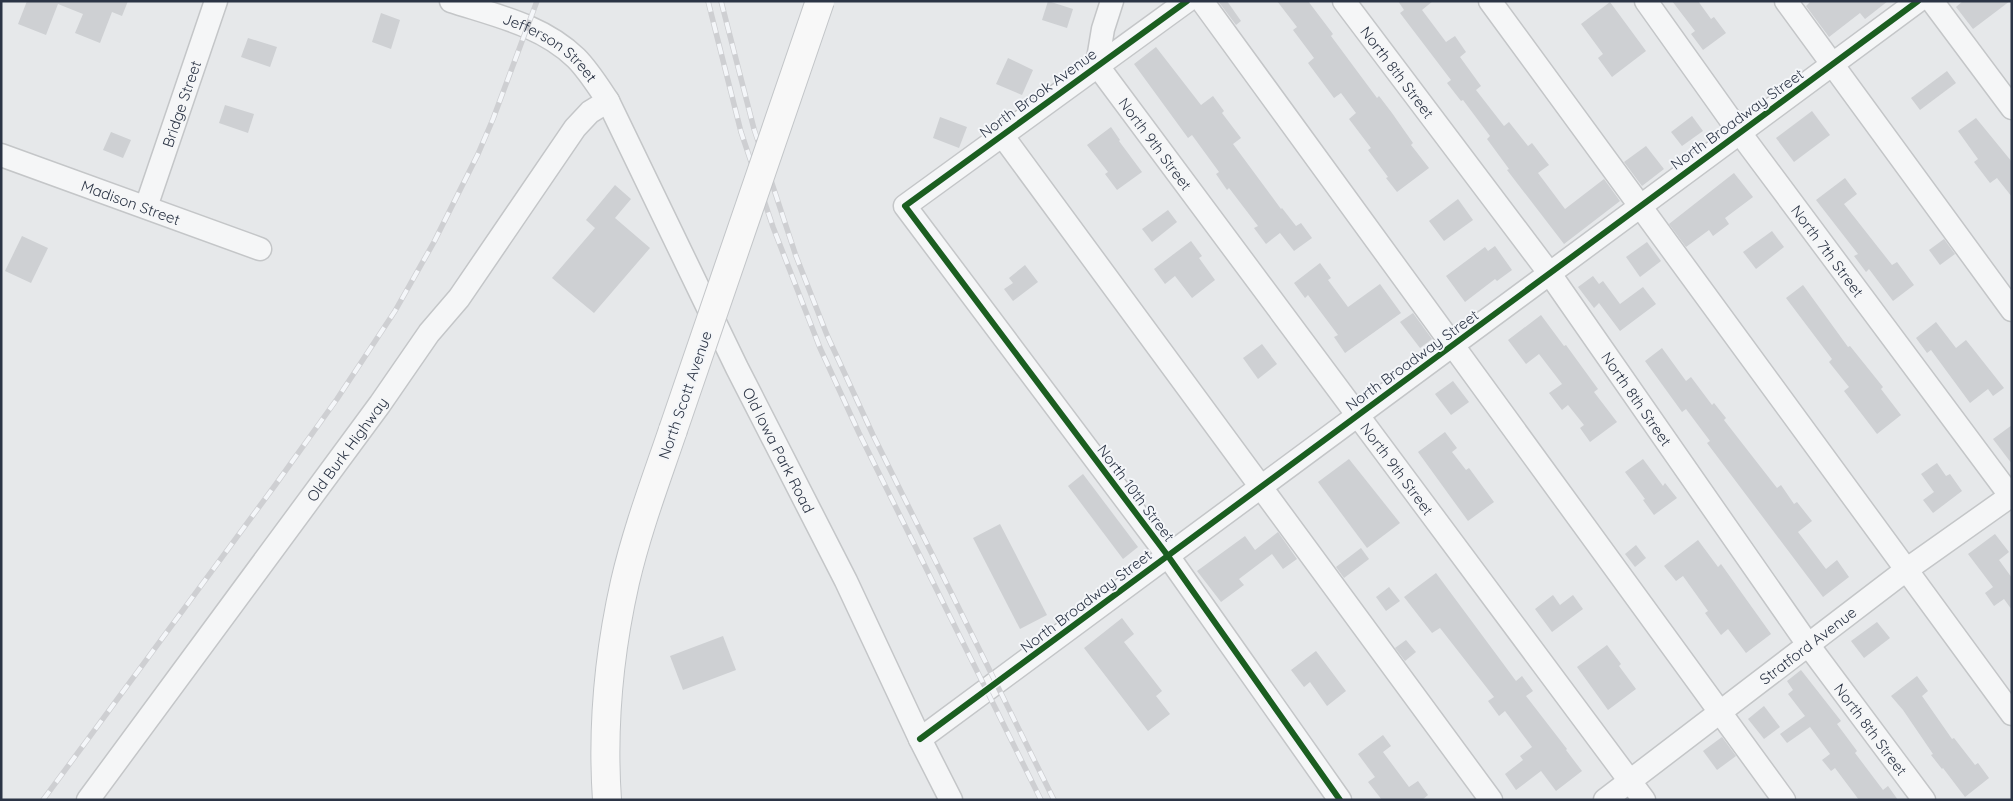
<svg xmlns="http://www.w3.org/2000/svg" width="2013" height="801" font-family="Quicksand,sans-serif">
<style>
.building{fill:#ced0d3}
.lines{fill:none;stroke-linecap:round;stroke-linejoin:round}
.minor-casing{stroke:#c4c6c8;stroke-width:25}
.major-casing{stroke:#c2c5c8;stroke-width:30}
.minor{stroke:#f5f6f7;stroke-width:22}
.major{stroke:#f8f8f8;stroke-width:28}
.rail-casing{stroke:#cecfd2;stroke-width:5.5}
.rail{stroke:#f4f6f9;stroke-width:4;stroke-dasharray:11;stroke-linecap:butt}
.major-bridge-casing{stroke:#c2c5c8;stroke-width:30;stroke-linecap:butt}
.major-bridge{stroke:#f8f8f8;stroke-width:28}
.cycleway-casing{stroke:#f4f6f9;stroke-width:9}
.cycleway{stroke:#1b5e20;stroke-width:6}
.labels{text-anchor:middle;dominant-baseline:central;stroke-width:4;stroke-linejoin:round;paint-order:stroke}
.street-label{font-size:15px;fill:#2b3445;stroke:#f4f6f9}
</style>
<rect width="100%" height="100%" fill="#e6e8ea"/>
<g class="building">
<polygon points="27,1 128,1 122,16 112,12 100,43 75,33 83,14 58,4 46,35 18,24"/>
<polygon points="1048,1 1073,9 1067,28 1042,20"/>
<polygon points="1218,1 1227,1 1241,21 1236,25"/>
<polygon points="1277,1 1308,1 1333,34 1331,36 1377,98 1379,96 1392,113 1413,143 1411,145 1429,168 1397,192 1386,178 1388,177 1368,150 1371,148 1349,119 1356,113 1341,93 1334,98 1308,63 1314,58 1293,30 1297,27"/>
<polygon points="1398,1 1433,1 1422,10 1446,42 1455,36 1466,52 1460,57 1481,86 1476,90 1504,126 1509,122 1528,146 1532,143 1549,165 1538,173 1565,209 1604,179 1620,201 1564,244 1507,170 1509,169 1487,139 1490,136 1463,100 1461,101 1447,83 1451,80 1400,13 1404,10"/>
<polygon points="1672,1 1698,1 1711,19 1714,17 1726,33 1703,50 1691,34 1695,31"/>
<polygon points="1811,1 1888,1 1865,19 1860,13 1829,37 1806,6"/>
<polygon points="1963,1 2010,1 1973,29 1956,7"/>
<polygon points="1610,2 1646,51 1612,77 1598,58 1603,54 1581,24"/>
<polygon points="381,13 400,20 391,49 372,42"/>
<polygon points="248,38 277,47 270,67 241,57"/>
<polygon points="1156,47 1201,105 1213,96 1224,111 1222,113 1241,138 1233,144 1281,209 1282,208 1296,226 1301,223 1312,238 1294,251 1280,233 1266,244 1254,228 1258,226 1229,188 1227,190 1216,174 1219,172 1192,135 1188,138 1134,64"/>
<polygon points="1008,58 1033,70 1022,95 996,84"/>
<polygon points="1947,71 1956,83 1920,110 1911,98"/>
<polygon points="225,105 254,114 248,133 219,123"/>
<polygon points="1812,111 1830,135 1794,162 1776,138"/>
<polygon points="1692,116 1703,131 1682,146 1671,132"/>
<polygon points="940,117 967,127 959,148 933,138"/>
<polygon points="1976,118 2012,162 2012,197 1997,178 1990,183 1974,162 1978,159 1958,131"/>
<polygon points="1111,127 1120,140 1119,141 1142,172 1117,190 1105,174 1108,172 1087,145"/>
<polygon points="111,132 131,140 123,158 103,150"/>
<polygon points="1646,146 1664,169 1642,186 1624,162"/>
<polygon points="1734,173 1753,197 1725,218 1729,224 1713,236 1709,230 1686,247 1669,224"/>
<polygon points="1845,178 1857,194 1844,204 1892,265 1897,262 1914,285 1893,301 1869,269 1866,272 1854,256 1858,254 1816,200"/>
<polygon points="615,185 631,199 615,218 650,248 594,313 552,278 595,228 586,220"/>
<polygon points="1458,199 1473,220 1444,241 1429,221"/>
<polygon points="1168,210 1177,222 1152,242 1142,229"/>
<polygon points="1772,231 1784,247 1756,269 1743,252"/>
<polygon points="22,236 48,248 31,283 5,271"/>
<polygon points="1944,239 1955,254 1940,265 1929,250"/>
<polygon points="1191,241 1202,256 1199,258 1215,280 1192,298 1175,276 1165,284 1154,269"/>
<polygon points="1647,242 1661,261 1640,277 1626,257"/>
<polygon points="1495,246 1512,270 1497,281 1495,279 1465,302 1446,276 1485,247 1488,251"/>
<polygon points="1320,263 1331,278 1328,280 1348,307 1380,284 1401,313 1345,353 1334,337 1338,335 1308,295 1305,298 1294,283"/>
<polygon points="1025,265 1038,282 1013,301 1004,289 1013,283 1009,278"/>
<polygon points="1593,276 1599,284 1603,281 1620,304 1643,287 1656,304 1620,331 1599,303 1594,308 1578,287"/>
<polygon points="1803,285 1848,347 1850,346 1883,387 1881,389 1901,415 1877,434 1844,391 1849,387 1829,362 1832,359 1786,298"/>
<polygon points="1413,313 1432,339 1420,348 1400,322"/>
<polygon points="1541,315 1564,346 1566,345 1598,389 1594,392 1617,422 1590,442 1580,428 1584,425 1568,405 1562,410 1549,393 1562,384 1539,354 1526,364 1508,340"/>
<polygon points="1936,322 1956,348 1966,340 2004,388 1993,396 1988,389 1970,403 1931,350 1927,353 1916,338"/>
<polygon points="1262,344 1277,364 1258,379 1243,358"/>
<polygon points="1662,348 1686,381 1691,377 1712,405 1714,403 1726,418 1724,420 1777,488 1781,485 1794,504 1797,502 1812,521 1798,532 1826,569 1837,560 1849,577 1823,597 1707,443 1710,441 1686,409 1682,412 1645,361"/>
<polygon points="1453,381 1469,402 1451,415 1435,394"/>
<polygon points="2012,425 2012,464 1993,439"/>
<polygon points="1445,432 1457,448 1452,452 1466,470 1469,468 1494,502 1468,521 1418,452"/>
<polygon points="1349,459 1400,523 1367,548 1318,482"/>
<polygon points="1643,459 1663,486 1665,483 1677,498 1654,515 1643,500 1645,499 1625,472"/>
<polygon points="1937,463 1946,476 1950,474 1962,491 1933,513 1923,500 1934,492 1921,474"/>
<polygon points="1083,474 1138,547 1123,559 1068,486"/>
<polygon points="1000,524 1047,615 1020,629 973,538"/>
<polygon points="1278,532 1297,559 1283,569 1272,554 1239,579 1244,585 1221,602 1197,571 1245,536 1255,550"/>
<polygon points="1995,534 2009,552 1999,560 2012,578 2012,610 2004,599 1994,606 1985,593 1993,587 1968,554"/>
<polygon points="1698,540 1718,567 1721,564 1771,634 1746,653 1728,629 1721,635 1705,613 1708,611 1683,576 1676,581 1664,566"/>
<polygon points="1636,545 1646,558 1635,567 1625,554"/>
<polygon points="1361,548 1369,559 1344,578 1336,567"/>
<polygon points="1436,573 1516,681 1522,676 1533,691 1526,696 1567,749 1566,750 1582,771 1556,791 1541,771 1516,790 1505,774 1523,760 1520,756 1532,747 1505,711 1499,716 1488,701 1494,697 1440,628 1432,633 1404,597"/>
<polygon points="1389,587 1400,601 1386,611 1376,597"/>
<polygon points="1553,595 1560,605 1573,595 1583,609 1552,632 1535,609"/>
<polygon points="1122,618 1134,634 1124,642 1162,691 1156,696 1170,714 1148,731 1084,648"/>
<polygon points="1877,622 1890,638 1864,658 1851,641"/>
<polygon points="723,636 736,670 683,690 670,656"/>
<polygon points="1406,640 1416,652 1405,661 1395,648"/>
<polygon points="1607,645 1621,664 1619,666 1636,689 1608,710 1577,667"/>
<polygon points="1316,651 1346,691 1327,706 1310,682 1304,687 1291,670"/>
<polygon points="1801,670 1841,721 1837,724 1857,751 1855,753 1883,790 1888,786 1898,800 1859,800 1835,768 1831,771 1822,760 1830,754 1810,727 1787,743 1780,734 1805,716 1788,694 1793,690 1787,681"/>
<polygon points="1917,676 1928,691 1922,696 1952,739 1954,738 1975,765 1978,763 1989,778 1965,797 1943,768 1942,769 1931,755 1933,754 1903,710 1891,696"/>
<polygon points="1764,706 1780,727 1764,739 1748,719"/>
<polygon points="1383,735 1391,746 1383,752 1409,787 1418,781 1428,795 1422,800 1382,800 1368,782 1375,777 1358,754"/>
<polygon points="1722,737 1736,756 1717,770 1703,751"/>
</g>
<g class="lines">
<g class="minor-casing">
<g id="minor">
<path id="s1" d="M451,1c43,14 91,24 125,57 12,12 22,28 32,43l129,267 109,213 74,158 31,61"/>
<path id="s2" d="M1112,1l-9,28 -6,36 547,735"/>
<polyline points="1187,1 905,206 1168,556 1340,800"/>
<polyline points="1202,1 1784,800"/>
<path id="s3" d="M1344,1l206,273 259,372 115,154"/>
<polyline points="1490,1 2012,714"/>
<path id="s4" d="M1646,1l94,132 272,365"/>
<polyline points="1786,1 2012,310"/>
<polyline points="1932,1 2012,108"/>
<polyline points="1002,135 1491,800"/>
<path id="s5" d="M1,155l259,94"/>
<path id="s6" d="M146,207l70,-206"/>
<polyline points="920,739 1918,1"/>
<path id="s7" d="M88,800l292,-396 49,-71 30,-35 116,-170 15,-16 18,-11"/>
<path id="s8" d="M1605,800l301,-230 106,-75"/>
</g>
</g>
<g class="major-casing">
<path id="major" d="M607,800c-5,-73 2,-147 18,-218 12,-52 31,-102 48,-152"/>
</g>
<use href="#minor" class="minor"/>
<use href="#major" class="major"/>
<g class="rail-casing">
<g id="rail">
<polyline points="708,1 741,132 773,227 820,348 859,433 1041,800"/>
<polyline points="721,1 754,129 796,256 827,335 873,435 1054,800"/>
<polyline points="43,800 276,484 337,399 395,311 434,242 478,154 493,119 537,1"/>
</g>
</g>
<use href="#rail" class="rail"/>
<g class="major-bridge-casing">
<polyline id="major-bridge" points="673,430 820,1"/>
</g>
<use href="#major-bridge" class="major-bridge"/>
<g class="cycleway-casing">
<g id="cycleway">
<polyline points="1187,1 905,206 1168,556 1340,800"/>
<polyline points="920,739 1918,1"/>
</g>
</g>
<use href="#cycleway" class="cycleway"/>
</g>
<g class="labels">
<g class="street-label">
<text stroke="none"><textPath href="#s1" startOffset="111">Jefferson Street</textPath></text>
<text stroke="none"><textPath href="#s3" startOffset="89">North 8th Street</textPath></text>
<text transform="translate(1038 93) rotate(-36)">North Brook Avenue</text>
<text stroke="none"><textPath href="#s6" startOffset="109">Bridge Street</textPath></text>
<text transform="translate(1737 119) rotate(-36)">North Broadway Street</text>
<text stroke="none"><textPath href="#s2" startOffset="164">North 9th Street</textPath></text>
<text stroke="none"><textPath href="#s5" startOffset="138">Madison Street</textPath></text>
<text stroke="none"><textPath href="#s4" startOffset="309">North 7th Street</textPath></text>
<text transform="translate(1412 360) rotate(-36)">North Broadway Street</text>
<text transform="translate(685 395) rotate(-71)">North Scott Avenue</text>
<text stroke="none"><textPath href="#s3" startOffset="494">North 8th Street</textPath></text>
<text stroke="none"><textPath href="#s7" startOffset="436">Old Burk Highway</textPath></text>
<text stroke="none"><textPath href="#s1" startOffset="581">Old Iowa Park Road</textPath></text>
<text stroke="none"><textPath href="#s2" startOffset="569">North 9th Street</textPath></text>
<text transform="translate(1136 493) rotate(53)">North 10th Street</text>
<text transform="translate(1086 601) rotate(-37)">North Broadway Street</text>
<text stroke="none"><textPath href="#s8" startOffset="255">Stratford Avenue</textPath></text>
<text stroke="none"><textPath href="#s3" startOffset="899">North 8th Street</textPath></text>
</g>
</g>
<rect width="2013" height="801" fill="none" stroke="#2b3445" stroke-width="5"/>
</svg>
